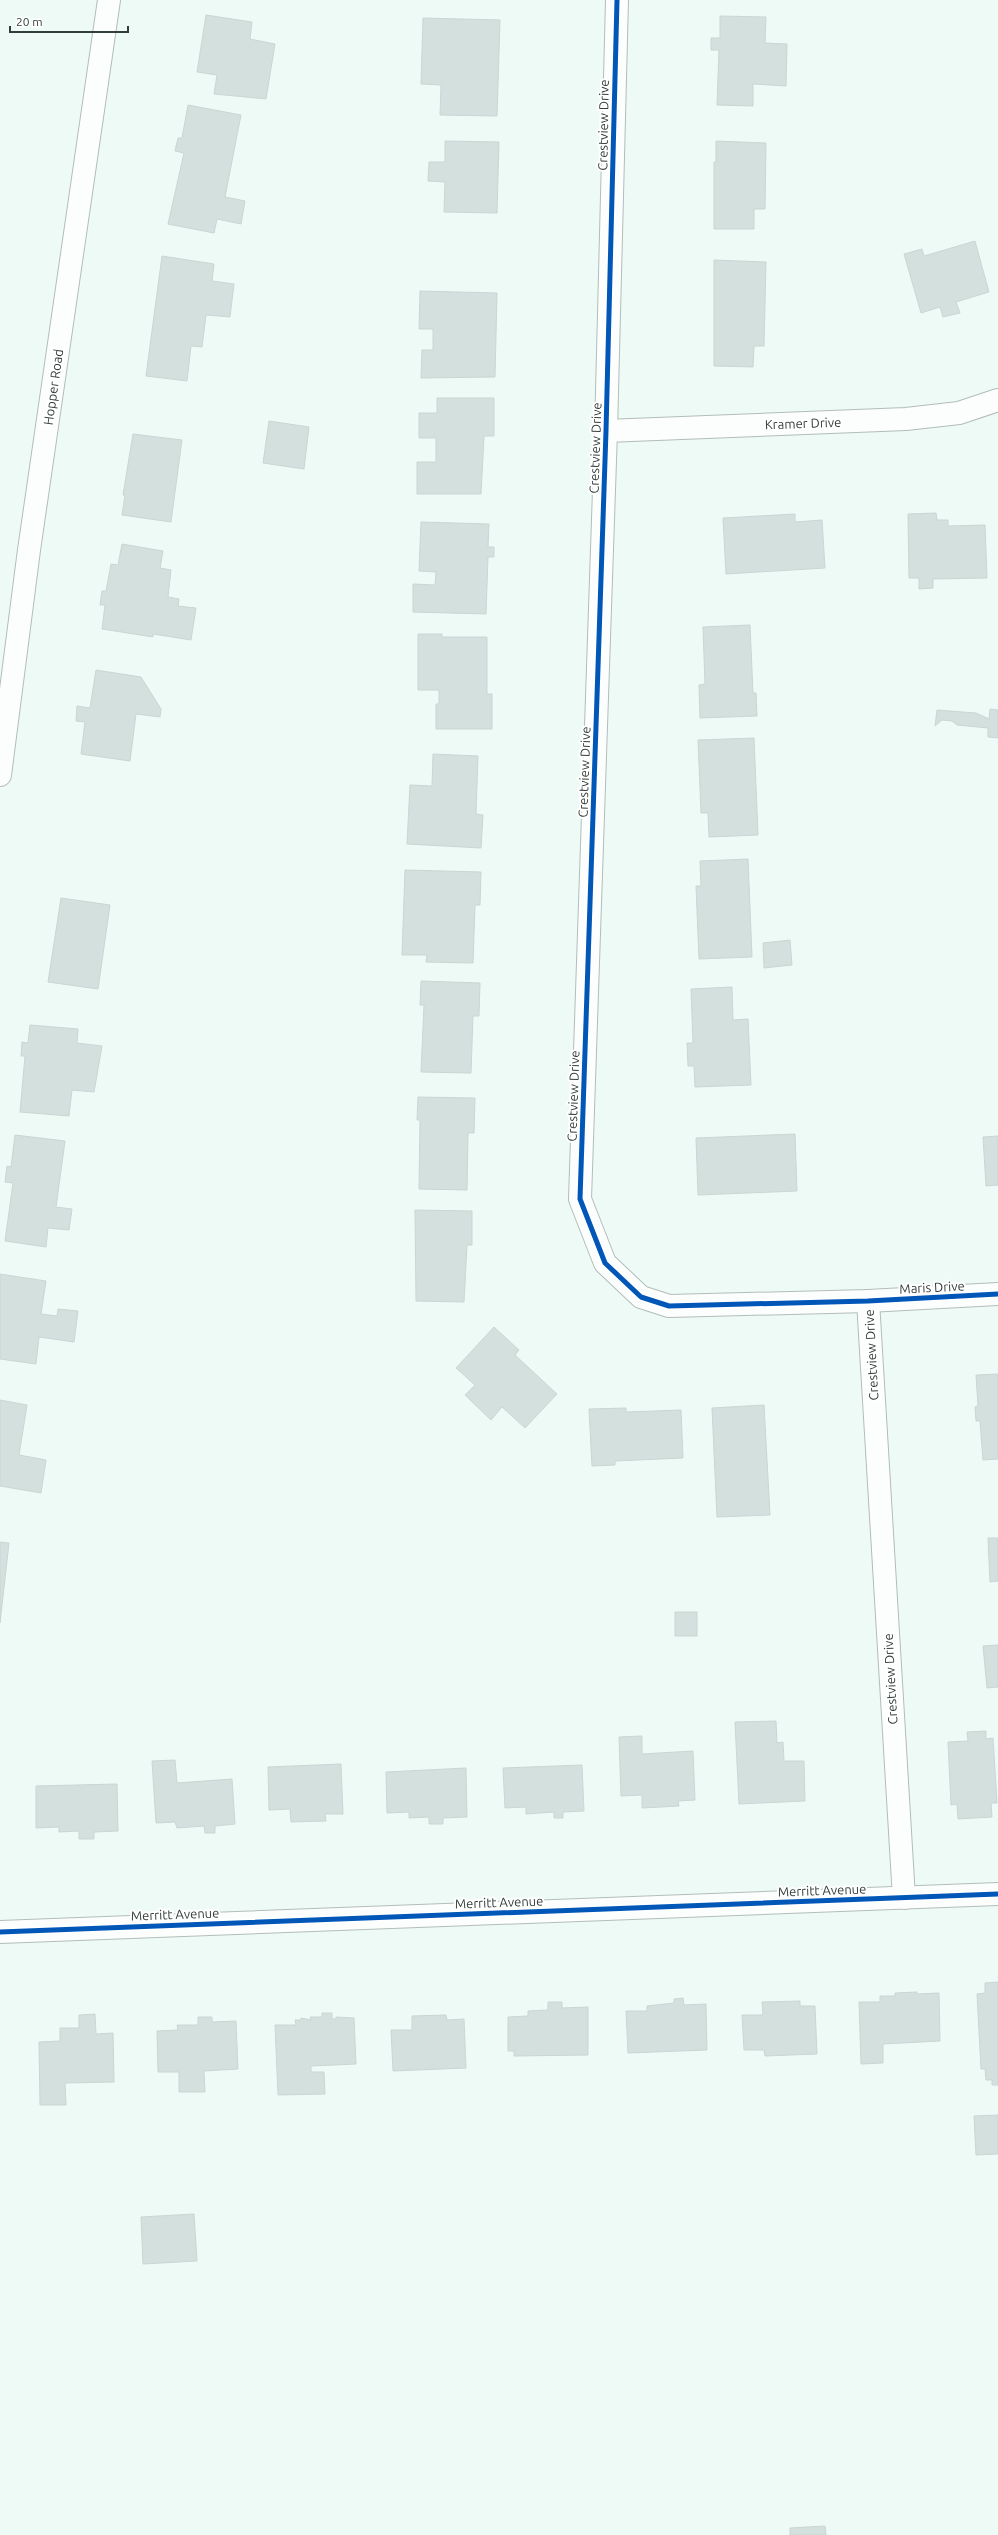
<svg xmlns="http://www.w3.org/2000/svg" width="998" height="2535" font-family="Ubuntu,sans-serif">
<style>
.building{fill:#d4e0de;stroke:#cbd6d4}
.lines{fill:none;stroke-linecap:round;stroke-linejoin:round}
.minor-casing{stroke:#b2bdb9;stroke-width:24}
.minor{stroke:#fcfefe;stroke-width:22}
.cycleway-casing{stroke:#fff;stroke-width:8}
.cycleway{stroke:#0057b8;stroke-width:5}
.labels{text-anchor:middle;dominant-baseline:central;stroke-width:4;stroke-linejoin:round;paint-order:stroke}
.street-label{font-size:13px;fill:#333e3a;stroke:#fff}
</style>
<rect width="100%" height="100%" fill="#eefaf6"/>
<g class="building">
<polygon points="206,15 252,22 250,39 275,44 266,99 214,94 217,75 197,72"/>
<polygon points="720,16 766,17 765,43 787,44 786,86 753,84 753,106 717,105 719,50 711,50 711,38 720,38"/>
<polygon points="423,18 500,20 497,116 440,115 441,85 421,84"/>
<polygon points="188,105 241,115 225,197 245,201 241,224 217,219 214,233 168,224 184,153 175,151 178,138 182,138"/>
<polygon points="445,141 499,142 497,213 444,212 445,182 428,181 429,162 445,162"/>
<polygon points="716,141 766,143 765,209 754,209 754,229 714,229 714,162 716,162"/>
<polygon points="975,241 989,292 956,302 960,313 943,317 940,307 921,313 904,254 922,249 924,256"/>
<polygon points="162,256 214,264 212,281 234,284 230,317 206,315 202,347 191,346 187,381 146,376"/>
<polygon points="714,260 766,262 764,346 754,346 753,367 714,366"/>
<polygon points="420,291 497,293 495,377 421,378 422,350 433,350 433,329 419,329"/>
<polygon points="437,398 494,398 494,436 484,436 481,494 417,494 417,462 436,462 436,438 419,438 419,413 437,413"/>
<polygon points="269,421 309,427 304,469 263,463"/>
<polygon points="133,434 182,440 171,522 122,515 125,495 123,495"/>
<polygon points="936,513 937,520 948,520 948,526 985,525 987,578 933,579 933,588 919,589 919,578 909,578 908,514"/>
<polygon points="795,514 795,522 822,520 825,568 726,574 723,518"/>
<polygon points="421,522 489,524 488,547 494,547 494,557 488,557 486,614 413,612 413,584 435,585 436,572 419,571"/>
<polygon points="122,544 163,551 160,568 171,570 168,597 179,599 178,606 196,608 191,640 153,634 153,637 102,629 105,605 100,605 102,591 106,591 111,564 118,565"/>
<polygon points="750,625 753,693 756,693 757,716 700,718 699,685 705,684 703,627"/>
<polygon points="418,634 442,634 442,637 487,637 487,694 492,694 492,729 436,729 436,704 439,704 439,690 418,690"/>
<polygon points="96,670 141,677 161,709 160,717 136,714 130,761 81,754 85,722 76,721 77,706 90,708"/>
<polygon points="990,709 998,710 998,738 988,737 988,728 957,725 952,721 942,720 935,726 937,710 976,713 989,719"/>
<polygon points="754,738 758,835 709,837 708,813 701,813 698,740"/>
<polygon points="433,754 478,756 476,814 483,815 481,848 407,844 410,785 432,786"/>
<polygon points="748,859 752,957 699,959 696,886 701,886 700,861"/>
<polygon points="405,870 481,872 480,905 475,905 473,963 426,962 427,955 402,955"/>
<polygon points="61,898 110,905 98,989 48,982"/>
<polygon points="790,940 792,965 764,968 763,943"/>
<polygon points="421,981 480,983 479,1016 473,1016 471,1073 421,1072 424,1005 420,1005"/>
<polygon points="732,987 733,1020 748,1019 751,1085 695,1087 694,1066 688,1066 687,1043 693,1043 691,989"/>
<polygon points="30,1025 78,1029 77,1043 102,1046 94,1092 72,1090 69,1116 20,1112 25,1056 21,1056 22,1042 28,1043"/>
<polygon points="418,1097 475,1098 474,1133 468,1133 467,1190 419,1189 420,1120 417,1120"/>
<polygon points="795,1134 797,1191 698,1195 696,1138"/>
<polygon points="15,1135 65,1141 56,1207 72,1209 69,1230 48,1228 46,1247 5,1241 13,1183 5,1182 7,1166 11,1167"/>
<polygon points="998,1136 998,1185 986,1186 983,1137"/>
<polygon points="415,1210 472,1211 472,1245 467,1245 464,1302 416,1301"/>
<polygon points="0,1274 46,1281 41,1314 57,1316 58,1309 78,1311 74,1342 39,1337 36,1364 0,1359"/>
<polygon points="494,1327 519,1350 515,1355 557,1394 525,1428 502,1407 491,1420 465,1395 475,1385 456,1368"/>
<polygon points="998,1374 998,1459 983,1460 980,1421 976,1421 975,1407 978,1406 976,1375"/>
<polygon points="0,1400 27,1405 19,1455 46,1460 41,1493 0,1486"/>
<polygon points="764,1405 770,1515 717,1517 712,1408"/>
<polygon points="626,1408 626,1412 681,1410 683,1458 615,1461 615,1465 592,1466 589,1409"/>
<polygon points="988,1538 998,1538 998,1581 990,1582"/>
<polygon points="0,1542 9,1543 0,1623"/>
<rect x="675" y="1612" width="22" height="24"/>
<polygon points="998,1645 998,1687 987,1688 983,1646"/>
<polygon points="776,1721 777,1743 783,1742 784,1761 804,1761 805,1801 739,1804 735,1722"/>
<polygon points="986,1731 986,1739 993,1738 997,1803 991,1803 992,1817 958,1819 957,1804 951,1805 948,1742 968,1741 967,1732"/>
<polygon points="642,1736 642,1754 693,1751 695,1800 678,1801 679,1806 642,1808 642,1795 621,1796 619,1737"/>
<polygon points="175,1760 177,1783 232,1779 235,1824 215,1826 215,1833 205,1833 204,1826 177,1828 175,1822 156,1823 152,1761"/>
<polygon points="341,1764 343,1814 325,1814 326,1821 291,1822 290,1809 269,1810 268,1767"/>
<polygon points="582,1765 584,1811 563,1812 563,1818 554,1818 554,1812 526,1814 526,1807 505,1808 503,1768"/>
<polygon points="466,1768 467,1817 443,1818 443,1824 429,1824 429,1817 409,1818 409,1812 387,1813 386,1772"/>
<polygon points="117,1784 118,1831 94,1832 94,1839 79,1839 79,1831 59,1832 59,1827 36,1828 36,1786"/>
<polygon points="998,1982 998,2085 992,2085 992,2080 986,2080 985,2069 981,2069 977,1994 985,1993 985,1983"/>
<polygon points="917,1992 917,1994 939,1993 940,2041 883,2044 883,2063 861,2064 859,2002 880,2002 880,1996 895,1996 895,1993"/>
<polygon points="683,1998 684,2005 706,2004 707,2050 628,2053 626,2011 647,2011 647,2006 674,2003 674,1999"/>
<polygon points="800,2001 800,2006 815,2006 817,2054 765,2056 764,2050 744,2050 742,2015 763,2015 762,2002"/>
<polygon points="548,2002 562,2002 562,2008 588,2007 588,2055 514,2056 514,2051 508,2051 508,2017 528,2016 528,2011 548,2010"/>
<polygon points="322,2013 332,2013 332,2019 336,2019 336,2017 354,2018 356,2064 311,2066 311,2072 324,2072 325,2094 278,2095 275,2025 296,2025 295,2020 301,2020 301,2018 311,2020 310,2017 322,2017"/>
<polygon points="95,2014 96,2034 113,2033 114,2082 65,2083 66,2105 40,2105 39,2042 60,2041 60,2028 79,2028 79,2015"/>
<polygon points="446,2015 447,2020 464,2019 466,2068 393,2071 391,2030 412,2030 412,2016"/>
<polygon points="198,2017 212,2017 212,2022 236,2021 238,2069 204,2071 205,2092 179,2092 179,2072 158,2072 157,2031 178,2030 177,2025 198,2025"/>
<polygon points="998,2115 998,2154 976,2155 974,2116"/>
<polygon points="194,2214 197,2261 143,2264 141,2217"/>
<polygon points="825,2526 826,2535 790,2535 790,2528"/>
</g>
<g class="lines">
<g class="minor-casing">
<g id="minor">
<polyline points="617,0 606,431 580,1199 605,1263 641,1297 669,1306 868,1301 998,1294"/>
<polyline points="606,431 906,419 959,413 998,400"/>
<polyline points="0,775 29,550 109,0"/>
<polyline points="868,1301 904,1898"/>
<polyline points="0,1932 998,1894"/>
</g>
</g>
<use href="#minor" class="minor"/>
<g class="cycleway-casing">
<g id="cycleway">
<polyline points="617,0 606,431 580,1199 605,1263 641,1297 669,1306 868,1301 998,1294"/>
<polyline points="0,1932 998,1894"/>
</g>
</g>
<use href="#cycleway" class="cycleway"/>
</g>
<g class="labels">
<g class="street-label">
<text transform="translate(603 125) rotate(-89)">Crestview Drive</text>
<text transform="translate(53 387) rotate(-82)">Hopper Road</text>
<text transform="translate(803 423) rotate(-2)">Kramer Drive</text>
<text transform="translate(595 448) rotate(-88)">Crestview Drive</text>
<text transform="translate(584 772) rotate(-88)">Crestview Drive</text>
<text transform="translate(573 1096) rotate(-88)">Crestview Drive</text>
<text transform="translate(932 1287) rotate(-3)">Maris Drive</text>
<text transform="translate(871 1355) rotate(-93)">Crestview Drive</text>
<text transform="translate(890 1679) rotate(-93)">Crestview Drive</text>
<text transform="translate(822 1890) rotate(-2)">Merritt Avenue</text>
<text transform="translate(499 1902) rotate(-2)">Merritt Avenue</text>
<text transform="translate(175 1914) rotate(-2)">Merritt Avenue</text>
</g>
</g>
<path d="M10 26v6h118v-6" fill="none" stroke="#333e3a" stroke-width="2"/>
<text x="16" y="26" font-size="12" fill="#333e3a" stroke="#ffffff" stroke-width="3" paint-order="stroke">20 m</text>
</svg>
